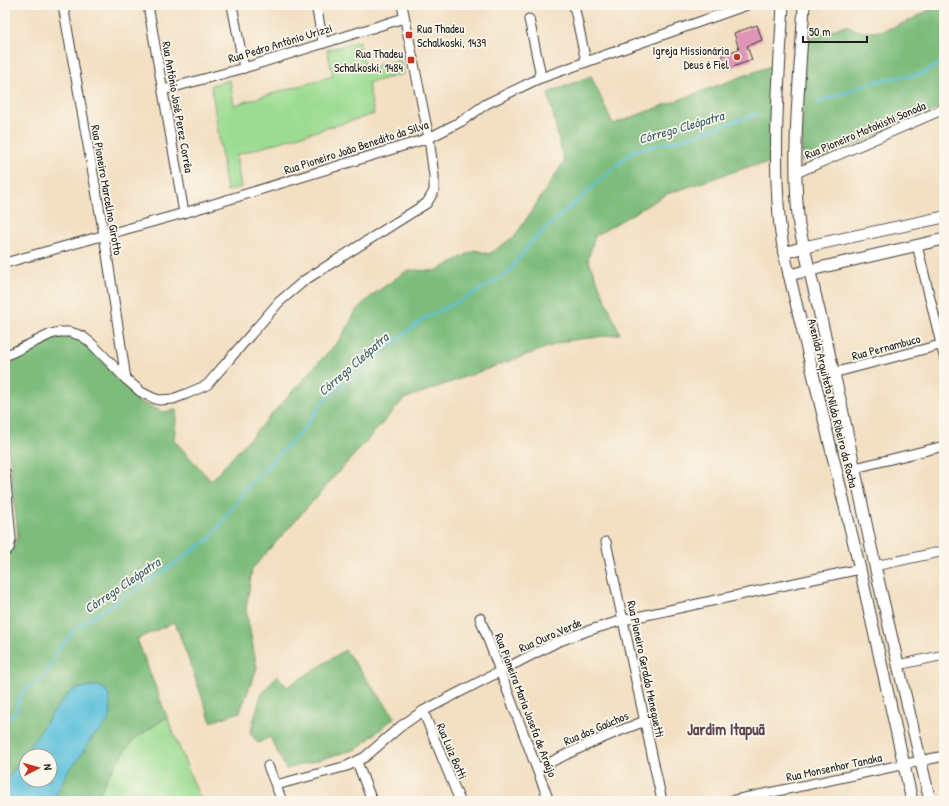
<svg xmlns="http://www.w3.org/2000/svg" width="949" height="806" font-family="'Patrick Hand',sans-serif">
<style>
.green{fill:#9cdc92;stroke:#5c7c57}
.forest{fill:#7dbc7c;stroke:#4c6c4c;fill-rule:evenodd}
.water{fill:#5ec1dc;stroke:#3d6e7c;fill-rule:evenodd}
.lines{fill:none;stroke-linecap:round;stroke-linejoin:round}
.stream{stroke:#5ec1dc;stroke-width:2.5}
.building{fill:#e095b7}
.minor-casing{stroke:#3c3935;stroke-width:11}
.major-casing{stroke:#3c3935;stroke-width:13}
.minor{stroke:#fff;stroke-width:9}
.major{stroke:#fff;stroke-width:11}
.poi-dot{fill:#c8321e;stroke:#fbf7ec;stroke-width:1.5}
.labels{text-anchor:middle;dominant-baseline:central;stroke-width:3.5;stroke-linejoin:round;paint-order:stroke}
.poi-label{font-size:12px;fill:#1c1c1c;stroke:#fbf7ec;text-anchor:end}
.street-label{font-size:12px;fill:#1c1c1c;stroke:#fbf7ec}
.water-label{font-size:13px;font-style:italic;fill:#365e69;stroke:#fbf7ec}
.district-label{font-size:16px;font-weight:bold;fill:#614652;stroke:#fbf7ec}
</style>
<rect width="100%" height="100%" fill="#fbf7ec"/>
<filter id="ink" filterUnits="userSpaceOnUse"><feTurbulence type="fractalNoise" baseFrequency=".025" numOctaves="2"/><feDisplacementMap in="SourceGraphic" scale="8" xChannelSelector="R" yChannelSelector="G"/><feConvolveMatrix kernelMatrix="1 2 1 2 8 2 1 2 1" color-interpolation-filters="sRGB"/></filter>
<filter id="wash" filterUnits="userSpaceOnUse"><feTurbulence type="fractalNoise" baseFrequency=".012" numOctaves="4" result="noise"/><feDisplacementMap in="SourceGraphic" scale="16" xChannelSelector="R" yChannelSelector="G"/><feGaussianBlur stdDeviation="0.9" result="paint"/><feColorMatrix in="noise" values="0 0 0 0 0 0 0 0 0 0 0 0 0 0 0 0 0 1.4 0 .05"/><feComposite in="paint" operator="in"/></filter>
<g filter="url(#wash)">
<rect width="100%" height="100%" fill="#f3dfc2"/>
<g class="green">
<polygon points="360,41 365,69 400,60 403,74 368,83 374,114 236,155 241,187 227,191 211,85 230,80 234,105 333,76 327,50"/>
<polygon points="167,717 201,801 95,801 110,772 133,739"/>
</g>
<g class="forest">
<path d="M938,5h6v101l-117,51 -25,5v-34l5,-89 39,-14c5,2 9,5 14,6 24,6 58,-15 78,-26z"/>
<path d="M776,64l-2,99 -23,3 -84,28 -72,42 -7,23 32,75 -55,7 -161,58 -152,170 -6,41 11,58 -17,44 -29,10 -36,-100 -38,17 30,78 -34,23 -23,32 -15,29h-90v-245l10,-11 3,-9 -10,-89v-82l47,-27 17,-2 15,8 51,57 25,11 14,-2 -3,30 37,41 130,-143 16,-29 18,-16 33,-23 28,1 39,-21 14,4 26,-18 49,-74 -16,-69 43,-17 22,48zM26,756h24v24h-24z"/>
<polygon points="345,650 395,717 357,749 286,769 270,737 258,743 250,733 261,695 277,675 287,687"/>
</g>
<path class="water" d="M91,686h8l6,3 4,7 2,18 -4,9 -6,7 -8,6 -15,24 -10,11 -15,30h-48v-18l46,-68 17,-21 8,-5zM26,756h24v24h-24z"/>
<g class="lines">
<g class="stream">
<polyline points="818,102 881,80 922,74 944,61"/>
<polyline points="5,722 15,713 22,692 46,676 57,651 76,628 162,572 211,538 248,486 303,430 326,398 423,319 464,299 507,274 532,241 634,150 677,141 757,114"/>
</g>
</g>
<g id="blocks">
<polygon class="building" points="757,25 762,40 747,46 752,60 727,69 722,55 739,49 734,33"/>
</g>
</g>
<g filter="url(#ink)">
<use href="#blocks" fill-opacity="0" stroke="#3c3935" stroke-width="1"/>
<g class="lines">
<g class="minor-casing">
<g id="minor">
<polyline points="63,5 104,235 126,379"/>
<polyline points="148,5 184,213"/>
<polyline points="232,5 244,68"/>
<polyline points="316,5 323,42"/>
<polyline points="574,5 586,62"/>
<polyline points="529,19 540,71 538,79"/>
<polyline points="163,90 244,68 404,18"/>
<polyline points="796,173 944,109"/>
<polyline points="917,245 944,356"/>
<polyline points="5,263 184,213 429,138 462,121 486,104 538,79 747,5"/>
<polyline points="5,356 51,334 59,332 70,332 82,336 91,343 126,379 141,392 153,398 159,400 173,399 186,394 207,385 279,302 305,280 427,203 434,191 434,176 429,138 402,5"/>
<polyline points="833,373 944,344"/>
<polyline points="855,468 944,446"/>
<polyline points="5,472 11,539 9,548 5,552"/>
<polyline points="606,542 662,801"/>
<polyline points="875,566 944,551"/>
<polyline points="480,618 549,801"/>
<polyline points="898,665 944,655"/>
<polyline points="423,711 460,801"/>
<polyline points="357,762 372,801"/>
<polyline points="268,766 282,801"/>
<path d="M537,769c35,-18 70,-34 108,-48"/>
<polyline points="276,785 347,766 365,757 401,726 423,711 557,642 587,631 623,620 860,569"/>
<polyline points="730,801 944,756"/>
</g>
</g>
<g class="major-casing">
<g id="major">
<path d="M783,5c-4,70 -10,141 -4,211 1,12 3,25 5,37l76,316 52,232"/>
<path d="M804,5c-4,73 -13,147 -5,221l41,173 35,167 55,235"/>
<polyline points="784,253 804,247 944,217"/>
<polyline points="789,275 944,239"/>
</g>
</g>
<use href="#minor" class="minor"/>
<use href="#major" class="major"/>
</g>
</g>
<g class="poi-dot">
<rect x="405" y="31" width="8" height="8" rx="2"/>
<circle cx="737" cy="57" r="4"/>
<rect x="407" y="56" width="8" height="8" rx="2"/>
</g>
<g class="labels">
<g class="poi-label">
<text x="417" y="28" text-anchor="start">Rua Thadeu<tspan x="417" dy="14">Schalkoski, 1439</tspan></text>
<text x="729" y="50">Igreja Missionária<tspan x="729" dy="14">Deus é Fiel</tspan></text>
<text x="403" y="53">Rua Thadeu<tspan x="403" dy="14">Schalkoski, 1484</tspan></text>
</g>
<g class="street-label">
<text transform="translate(280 43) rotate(-17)">Rua Pedro Antônio Urizzi</text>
<text transform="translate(178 107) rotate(80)">Rua Antônio José Perez Corrêa</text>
<text transform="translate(865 130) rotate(-23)">Rua Pioneiro Motokishi Sonoda</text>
<text transform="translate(356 147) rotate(-18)">Rua Pioneiro João Benedito da Silva</text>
<text transform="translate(107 190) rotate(80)">Rua Pioneiro Marcelino Girotto</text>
<text transform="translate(886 347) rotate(-15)">Rua Pernambuco</text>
<text transform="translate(833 403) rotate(76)">Avenida Arquiteto Nildo Ribeiro da Rocha</text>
<text transform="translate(550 635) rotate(-24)">Rua Ouro Verde</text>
<text transform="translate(646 669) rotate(78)">Rua Pioneiro Geraldo Meneguetti</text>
<text transform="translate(526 705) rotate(69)">Rua Pioneira Maria Josefa de Araújo</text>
<text transform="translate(596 728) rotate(-23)">Rua dos Gaúchos</text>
<text transform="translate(452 751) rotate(67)">Rua Luiz Botti</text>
<text transform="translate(834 767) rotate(-12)">Rua Monsenhor Tanaka</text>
</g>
<g class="water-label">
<text transform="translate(681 127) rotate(-16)">Córrego Cleópatra</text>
<text transform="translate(353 364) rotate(-41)">Córrego Cleópatra</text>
<text transform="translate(122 585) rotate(-34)">Córrego Cleópatra</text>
</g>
<g class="district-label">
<text x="726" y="729">Jardim Itapuã</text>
</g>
</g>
<rect width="949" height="806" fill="none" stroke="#fbf7ec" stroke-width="20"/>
<g transform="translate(38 768) rotate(84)"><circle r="19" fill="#fbf7ec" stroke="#a29f99"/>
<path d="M0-3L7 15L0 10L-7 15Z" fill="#c8321e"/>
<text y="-6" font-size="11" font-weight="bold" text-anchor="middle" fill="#1c1c1c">N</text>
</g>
<path d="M803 36v6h64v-6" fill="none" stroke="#1c1c1c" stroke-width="2"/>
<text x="809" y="36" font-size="12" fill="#1c1c1c" stroke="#fbf7ec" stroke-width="3" paint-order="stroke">50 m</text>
</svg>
